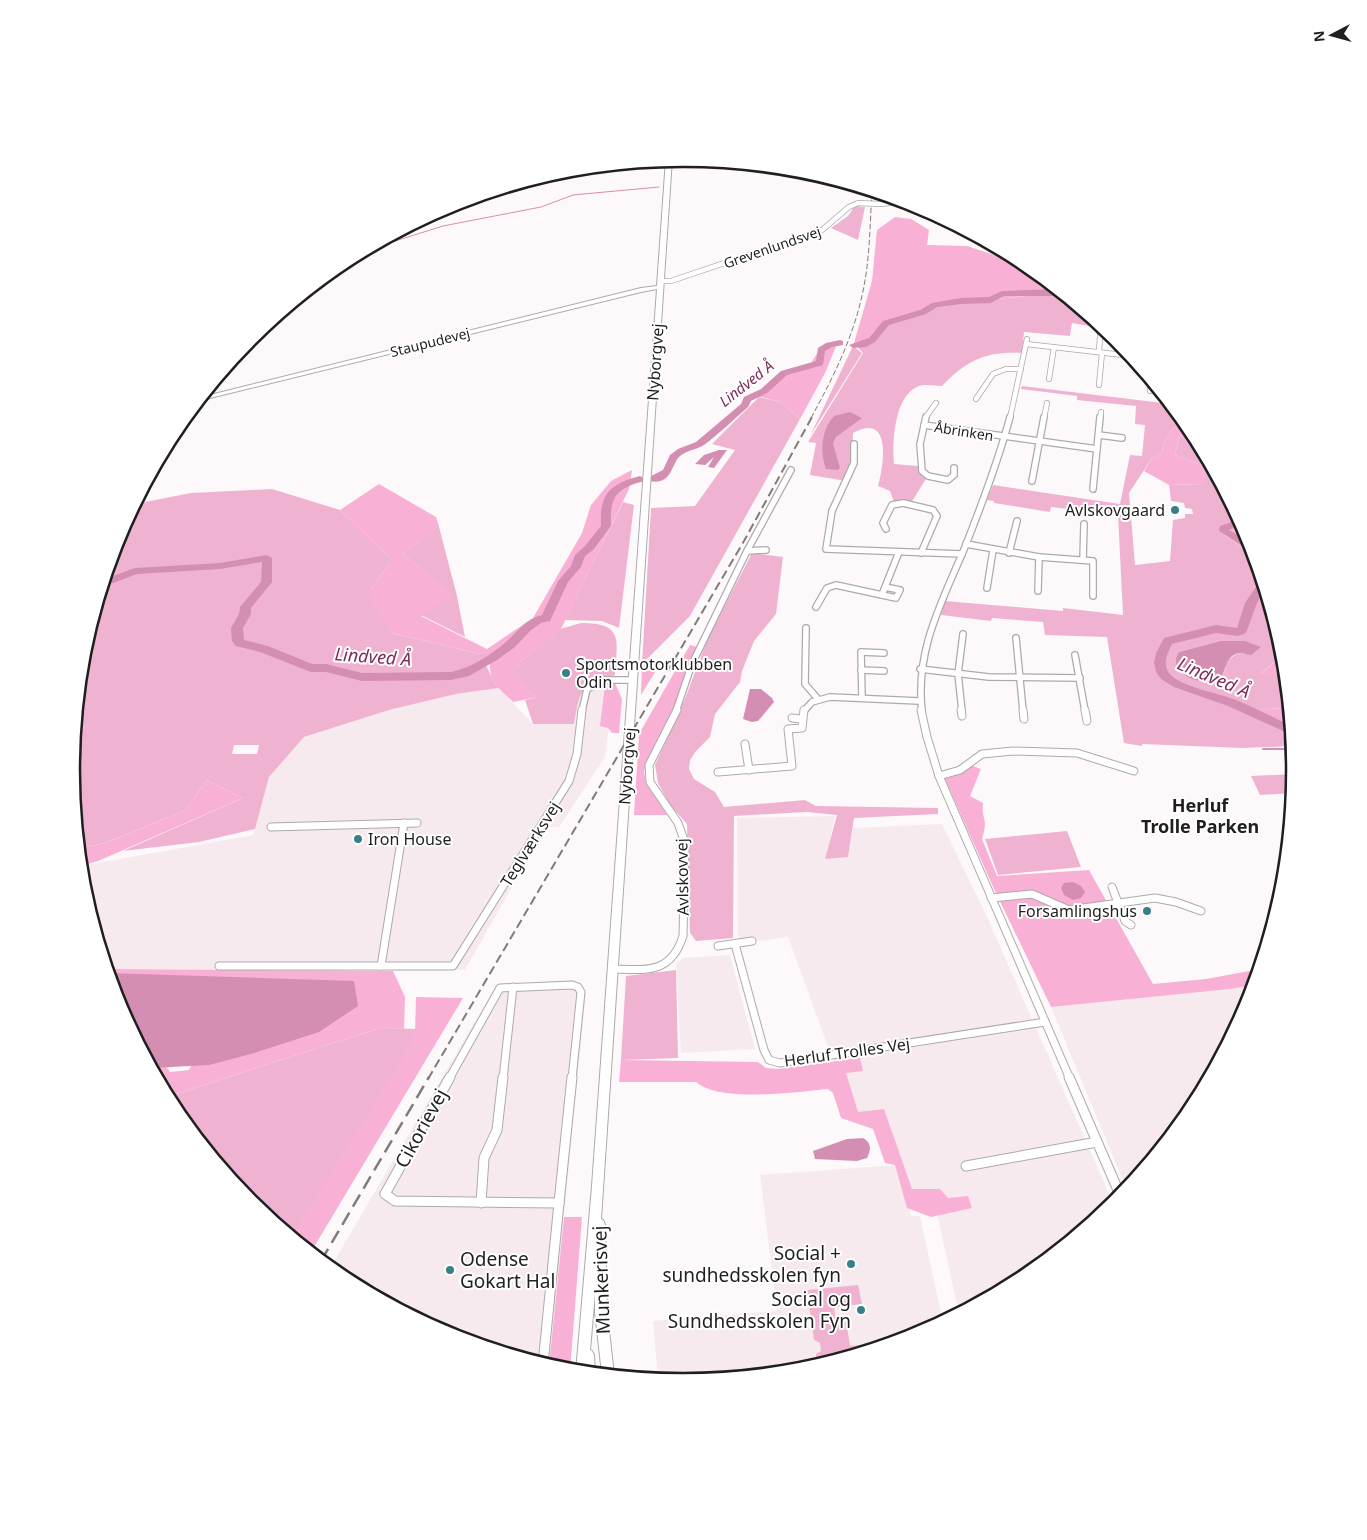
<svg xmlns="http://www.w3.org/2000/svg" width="1367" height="1540" font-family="'Noto Sans',sans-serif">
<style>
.built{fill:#f6eaef}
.green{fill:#efb3d1;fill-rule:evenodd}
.forest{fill:#f9b0d5}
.water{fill:#d48eb2}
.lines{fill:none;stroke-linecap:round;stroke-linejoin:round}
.stream-far1{stroke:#d48eb2;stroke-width:1}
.stream{stroke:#d48eb2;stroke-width:2}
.river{fill:#d48eb2;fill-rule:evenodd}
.street-far3-casing{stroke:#adaaab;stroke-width:6}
.street-far2-casing{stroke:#adaaab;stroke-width:8}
.street-far1-casing{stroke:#adaaab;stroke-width:9}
.street-casing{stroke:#adaaab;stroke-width:11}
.secondary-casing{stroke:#adaaab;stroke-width:2}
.street-far3{stroke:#fff;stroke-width:4.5}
.street-far2{stroke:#fff;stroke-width:5.5}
.street-far1{stroke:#fff;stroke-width:7}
.street{stroke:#fff;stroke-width:9}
.secondary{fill:#fff;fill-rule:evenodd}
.rail-far2{stroke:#7e7c7c;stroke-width:1;stroke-dasharray:5.5 2.5;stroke-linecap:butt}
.rail-far1{stroke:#7e7c7c;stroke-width:2;stroke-dasharray:9 4.5;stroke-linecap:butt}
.rail{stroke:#7e7c7c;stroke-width:2.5;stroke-dasharray:14 7;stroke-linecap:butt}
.street-bridge-casing{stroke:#adaaab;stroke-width:6;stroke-linecap:butt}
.street-bridge{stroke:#fff;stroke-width:4.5}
.poi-dot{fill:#388087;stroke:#fff;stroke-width:2}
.labels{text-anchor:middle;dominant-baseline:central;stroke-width:4;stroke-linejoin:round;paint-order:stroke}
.far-street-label{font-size:14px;fill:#201f1f;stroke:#fff}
.far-water-label{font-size:15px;font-style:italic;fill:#7d2a5b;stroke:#fff}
.street-label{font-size:16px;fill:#201f1f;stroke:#fff}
.poi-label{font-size:16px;fill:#201f1f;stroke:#fff;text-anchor:end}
.water-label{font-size:18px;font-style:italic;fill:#7d2a5b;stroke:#fff}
.neighbourhood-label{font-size:18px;font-weight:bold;fill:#201f1f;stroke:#fff}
.near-street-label{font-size:19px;fill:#201f1f;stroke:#fff}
.near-poi-label{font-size:19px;fill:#201f1f;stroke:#fff;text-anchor:end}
.rim{fill:none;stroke:#201f1f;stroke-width:2.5}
</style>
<rect width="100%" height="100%" fill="#fdf9fb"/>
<g class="built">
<polygon points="615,675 605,757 559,827 546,827 465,970 107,969 83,889 81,866 253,835 269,777 304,737 389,710 456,694 499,688 533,724 579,697 586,687 591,683"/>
<polygon points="835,816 826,859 848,856 853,828 942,824 988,919 1114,1205 1023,1279 959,1314 935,1204 909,1187 883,1112 853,1115 788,937 738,944 737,818"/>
<polygon points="730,955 755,1049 681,1053 676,964 683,958"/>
<polygon points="572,980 582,986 586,993 549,1366 449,1336 343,1279 330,1268 496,986"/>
<polygon points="1255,985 1249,1005 1192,1110 1127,1190 1051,1007 1230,989"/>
<polygon points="898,1165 911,1216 920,1216 943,1322 918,1336 803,1371 683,1382 658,1380 653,1321 777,1311 760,1175"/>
</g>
<g class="green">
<polygon points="855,206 865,207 858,240 831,228 848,216"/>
<path d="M1062,292l45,37 -35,-6 -2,13 -46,-4 -2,21c-36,-2 -55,7 -80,33 -6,0 -17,-2 -23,0 -25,9 -27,57 -25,78l24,2 2,8 7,3 -16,26 -17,-1 -4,-11 -12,-5c6,-22 14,-74 -25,-53l-1,32 -6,16 -36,-6 6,-32 -8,-1 55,-89 -9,-10 12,-2 16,-18 59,-18z"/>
<polygon points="853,346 862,353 810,436"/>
<path d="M1022,386l149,18 13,16c-12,9 -20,16 -22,32l-10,6 -23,35 6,72 35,-4 3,-41 12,-2v-4h8l-1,-5 -7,-1 -1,-5 -13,-2 -2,-16 34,-1 1,-18 -29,-11 5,-19 13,-5 41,76 -2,15 -13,4v5l31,22 3,11 6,3 21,71 -8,4 12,12 -24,20 26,-2 4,36 -27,1 29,37 -49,2 -101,-4v2l-18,-3 -17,-106 -62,-2 -2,-13 -51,-4 -1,3 -50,-6 4,-14 118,10v-3l60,7 -5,-100 -67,-8 -1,5 -56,-9v-2l-7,-1 6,-15 127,19 10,-49 12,1 3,-31 -10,-1 1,-18 -59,-6v-4l-56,-7zM1220,641h25l-4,11c-21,10 -11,13 -21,27 -10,5 -41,0 -44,-15 0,-3 2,-8 3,-12z"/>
<polygon points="759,397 780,402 800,419 690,616 642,664 651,508 695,506 735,450 712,444"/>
<path d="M272,489l68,21 49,47v6l-18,27 21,43 88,21h11l-8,5 12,25 4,4 -43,6 -67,16 -85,27 -35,40 -14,52 -56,13 -76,9 120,-53 -37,-18 -20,30 -81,33 -26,5c-3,-26 -9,-54 -8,-80 4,-89 22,-185 64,-264l56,-11zM234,745h25l-2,9h-25z"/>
<polygon points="623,502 634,505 619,628 602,621 565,620"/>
<polygon points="438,523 457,596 465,637 421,615 451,595 403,554 434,530"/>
<polygon points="752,553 783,557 776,614 754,641 742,671 740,682 715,714 710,737 696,751 690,760 689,769 694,779 715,792 724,807 805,800 816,806 938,808 938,814 854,818 848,857 825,859 837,815 806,812 734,816 733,938 696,941 690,933 687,824 670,805 658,783 655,765 686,696 708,638"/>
<path d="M581,623c44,0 36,18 34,52 -36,14 -34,11 -41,49h-41l-8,-24 12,-3c-11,-9 -23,-18 -18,-34l41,-34z"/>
<polygon points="1295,774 1293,793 1260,795 1251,776"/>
<polygon points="1067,831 1081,867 998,875 985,839"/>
<polygon points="676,970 678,1058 621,1060 626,976"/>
<polygon points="380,1028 417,1029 423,1034 296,1240 250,1203 174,1110 167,1097"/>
<polygon points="858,1285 862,1304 834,1307 836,1322 846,1321 850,1346 863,1345 864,1352 816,1357 816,1354 821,1351 820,1343 814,1340 807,1290"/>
</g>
<g class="forest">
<polygon points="895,217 911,219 929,230 927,245 967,246 1031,267 1040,274 1032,276 1039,284 1062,292 941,305 882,323 866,341 854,343 872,281 877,230"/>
<polygon points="837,344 825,373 800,419 780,402 757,396 783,376 809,367 819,350"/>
<path d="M1184,420l9,11 -13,5 -5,19 29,11 -1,18 -34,1 -25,-14 8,-13 10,-6c2,-16 10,-23 22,-32z"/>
<path d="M632,470l-3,19 -68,140 -42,34c-5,16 8,25 18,34l-24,5c-20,-20 -24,-19 -23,-48h-10l-88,-21 -21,-35v-8l18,-27v-6l-49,-47 39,-26 57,33 2,6 -3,7 -32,24 49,41 -31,21 66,33 46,-31 49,-85 9,-28 20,-24z"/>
<polygon points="1234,507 1249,536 1259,567 1253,564 1250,553 1219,531 1218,526 1232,522"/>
<polygon points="1280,638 1286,672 1259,675 1283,655 1272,642"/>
<polygon points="690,645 697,647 688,663 678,698 644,771 646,783 667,815 634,815 639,734"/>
<polygon points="657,661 660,664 641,695 642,665"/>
<polygon points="608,683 615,683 622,699 619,733 612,733 608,728 600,726 605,685"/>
<polygon points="1290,708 1293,746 1261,709"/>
<path d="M973,766l8,3 -11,27 13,7c-2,17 6,15 -1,36l15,37 92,-6 64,114 53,-5 54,-10 -5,16 -25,4 -179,18 -57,-118 -49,-110z"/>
<polygon points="206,780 243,798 98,861 81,866 79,848 105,843 186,810"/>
<polygon points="107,969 393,971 405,997 404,1029 380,1028 167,1097 147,1059 161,1058 170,1072 189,1070 197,1054 110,977"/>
<polygon points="416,997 463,998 311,1252 292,1237 410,1046 415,1033"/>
<path d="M860,1058l3,13 -17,2 12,39 26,-3 28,80h28l8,9 20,-2 4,12 -41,9 -24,-9 -12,-43 -10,-2 -12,-34 -32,-11 -8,-25 -5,-4c-32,3 -108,14 -132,-7h-77l2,-22 137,2 8,6 12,1z"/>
<polygon points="564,1217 582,1217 570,1371 549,1366"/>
</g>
<g class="water">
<path d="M850,412l12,6 -26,19 -3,6 7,25 -2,2 -12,-1c-6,-17 -5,-39 8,-53z"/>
<polygon points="719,450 727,450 714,468 708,467 714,457 705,465 695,464 704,455"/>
<path d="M1220,641h25l16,6 -10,8c-5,0 -7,-3 -12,-2 -15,4 -12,17 -19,26 -16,8 -55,-4 -41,-27z"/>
<polygon points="750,689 761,689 772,698 774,702 758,721 752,722 743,719"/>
<polygon points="1073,882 1081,886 1085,892 1081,898 1073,900 1064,895 1061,888 1064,883"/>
<polygon points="108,973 354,981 358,1006 319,1032 251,1054 209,1065 152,1068 118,1004"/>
<path d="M863,1138c9,5 8,12 4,20l-10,3 -42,-2 -2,-8 34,-12z"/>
</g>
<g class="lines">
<g class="stream-far1">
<polyline points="742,165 744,164"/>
<polyline points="363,251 443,226 541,207 573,195 659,187"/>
</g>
<polyline class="stream" points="1263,749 1294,749"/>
<g class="river">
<polygon points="1057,289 1066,296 1004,296 991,303 961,304 937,307 926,314 889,325 875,342 866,347 853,348 849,345 869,338 883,321 920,310 932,303 961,298 989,297 1002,291"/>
<path d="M840,340l3,1v4l-11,2 -7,4 -2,14 -36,10 -20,18 -16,8 -3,6c-14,12 -29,27 -44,38 -8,5 -18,5 -25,12 -8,9 -8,29 -30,24v-4l14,-7 7,-15 8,-6 18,-7 45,-38 3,-7 17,-8 20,-18 35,-10 2,-13 8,-5z"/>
<path d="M640,476l5,3 -1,2c-29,8 -34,16 -33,45l-18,24 -8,6 -4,11 -13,15 -18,39 -9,2 -10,7 -16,17 -18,13 -28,16 -18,4 -89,1 -36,-9h-15l-51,-20 -24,-6 -4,-5 -1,-13 8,-14 1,-7 21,-25 1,-20 -42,7 -83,5 -35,13 3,-8 30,-11 85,-5 47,-8 5,3v24l-21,26v6l-8,14 1,12 24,6 44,18h14l36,9 89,-1c20,-4 42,-18 57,-32 11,-10 18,-21 34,-25l16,-34 13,-15 4,-11 10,-9 16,-20c-2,-32 9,-42 39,-50z"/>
<polygon points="1235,509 1241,524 1229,530 1251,543 1254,551 1249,550 1219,531 1220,526 1231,522 1232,512"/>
<path d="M1263,580l2,9 -8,14 -11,30 -8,3 -22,-3 -44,11c-4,8 -10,20 -3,29 11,14 50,20 67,27 19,8 37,17 55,26l1,9 -64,-29 -54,-19 -13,-8 -5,-7 -2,-9 2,-10 8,-15 52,-13 21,3 8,-25 15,-22z"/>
</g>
<g class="street-far3-casing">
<g id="street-far3">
<polyline points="881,204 905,201"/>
<polyline points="660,281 671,281 822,230 849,207 858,203"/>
<polyline points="1026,344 1132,356"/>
<polyline points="1099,352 1100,336"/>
<polyline points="1150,378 1150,391"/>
<polyline points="1049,379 1054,347"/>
<polyline points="1099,385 1102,353"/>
<polyline points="976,399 993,374 1006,369 1021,369"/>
<polyline points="925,418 936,403"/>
<polyline points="1010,418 1027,339"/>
<polyline points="1044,418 1047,403"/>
<polyline points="1100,418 1101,412"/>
</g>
</g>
<g class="street-far2-casing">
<g id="street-far2">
<polyline points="926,417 920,444 922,471 928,476 948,480 954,475 954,468"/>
<polyline points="924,425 1097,449"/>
<polyline points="1099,435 1122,438"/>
<polyline points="854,444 854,463 832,511 826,549 962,554"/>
<polyline points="1032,481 1044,417"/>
<polyline points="1093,489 1100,417"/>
<polyline points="886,529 883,523 892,505 903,503 933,510 937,516 921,553"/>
<polyline points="966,544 1039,557 1093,561 1093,596"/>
<polyline points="747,551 791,470"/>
<polyline points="1009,553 1017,521"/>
<polyline points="1083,560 1084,524"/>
<polygon points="885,587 900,590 896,598 882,595"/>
<polyline points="885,587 899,552"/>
<polyline points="987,588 993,550"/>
<polyline points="1038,591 1039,557"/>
<polyline points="816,607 827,588 836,585 882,595"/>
<polyline points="806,628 805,684 818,699"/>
<polyline points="1016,638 1023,711"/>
<polyline points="1075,655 1085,711"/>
<polyline points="920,669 989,677 1080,678"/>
<polyline points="861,670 884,671"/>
<polyline points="862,698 861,652 884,653"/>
<polyline points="582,711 587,689 606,680 633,680"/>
<polyline points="676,711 692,664 747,551 766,550"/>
<polyline points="804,711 812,702 830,697 919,701"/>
<path d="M922,711c-7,-61 20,-109 43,-164 17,-43 33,-85 45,-130"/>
<polyline points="962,711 958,674 963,634"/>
</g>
</g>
<g class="street-far1-casing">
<g id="street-far1">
<polyline points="921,710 927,737 939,776 1070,1079"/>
<polyline points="961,710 962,716"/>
<polyline points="1023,710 1024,719"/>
<polyline points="1085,710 1087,721"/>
<polyline points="792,718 801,719"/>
<polyline points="745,744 749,770"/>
<polyline points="718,772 792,766 788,729 802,728 804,710"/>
<polyline points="939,776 960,770 982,754 1013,751 1077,753 1134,771"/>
<polyline points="404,823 381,966 453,966 569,781 577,754 582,710"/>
<polyline points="271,827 417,823"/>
<polyline points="1112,887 1125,921 1131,925"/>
<polyline points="1277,896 1281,901"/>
<polyline points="991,898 1032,894 1069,910 1155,898 1176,902 1201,911"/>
<polyline points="735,944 764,1050 769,1060 780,1063 1045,1022"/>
<polyline points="718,946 752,941"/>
<polyline points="219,966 381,966"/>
<path d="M613,969c34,1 58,5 70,-33l2,-93 -7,-20 -28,-41 -1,-17 28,-55"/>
<polyline points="449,1079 500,988 572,985 578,987 581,992 572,1079"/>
<polyline points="503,1079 513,987"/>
</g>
</g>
<g class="street-casing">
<g id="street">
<polyline points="450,1077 385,1194 395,1201 559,1203"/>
<polyline points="1069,1077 1121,1197"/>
<polyline points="966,1166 1097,1142"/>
<polyline points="481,1203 484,1158 497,1130 503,1077"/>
<polyline points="559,1203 572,1077"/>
<polyline points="543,1364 559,1203"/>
</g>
</g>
<g class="secondary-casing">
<polygon id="secondary" points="666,159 672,159 601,1219 603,1220 605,1224 607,1312 614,1375 602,1374 595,1312 595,1293 590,1350 592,1351 594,1355 595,1373 576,1372 592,1186 657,289 641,292 198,401 202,397 641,288 657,286"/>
</g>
<use href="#street-far3" class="street-far3"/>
<use href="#street-far2" class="street-far2"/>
<use href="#street-far1" class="street-far1"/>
<use href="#street" class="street"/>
<use href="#secondary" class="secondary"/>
<path class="rail-far2" d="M811,418c23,-42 44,-84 53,-132 6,-31 6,-64 8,-96"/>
<polyline class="rail-far1" points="428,1079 744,541 812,417"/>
<polyline class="rail" points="321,1261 429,1077"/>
<g class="street-bridge-casing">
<polyline id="street-bridge" points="858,203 881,204"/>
</g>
<use href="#street-bridge" class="street-bridge"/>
</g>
<g class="poi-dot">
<circle cx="1175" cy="510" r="5"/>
<circle cx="566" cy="673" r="5"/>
<circle cx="358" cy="839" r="5"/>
<circle cx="1147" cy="911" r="5"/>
<circle cx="851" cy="1264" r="5"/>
<circle cx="450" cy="1270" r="5"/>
<circle cx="861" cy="1310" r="5"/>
</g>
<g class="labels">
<g class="far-street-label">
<text transform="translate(772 247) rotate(-19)">Grevenlundsvej</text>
<text transform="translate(430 342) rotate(-14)">Staupudevej</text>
<text transform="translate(964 431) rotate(9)">Åbrinken</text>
</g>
<g class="far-water-label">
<text transform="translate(746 383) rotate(-38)">Lindved Å</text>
</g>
<g class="street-label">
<text transform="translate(655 362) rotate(-86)">Nyborgvej</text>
<text transform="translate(627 766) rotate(-86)">Nyborgvej</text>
<text transform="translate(530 844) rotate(-58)">Teglværksvej</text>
<text transform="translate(682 877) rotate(-91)">Avlskovvej</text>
<text transform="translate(847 1052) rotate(-8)">Herluf Trolles Vej</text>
</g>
<g class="poi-label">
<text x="1165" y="510">Avlskovgaard</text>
<text x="576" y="664" text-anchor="start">Sportsmotorklubben<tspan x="576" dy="18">Odin</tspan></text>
<text x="368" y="839" text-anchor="start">Iron House</text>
<text x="1137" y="911">Forsamlingshus</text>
</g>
<g class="water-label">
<text transform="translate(373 656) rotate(4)">Lindved Å</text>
<text transform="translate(1214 677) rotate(23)">Lindved Å</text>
</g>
<g class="neighbourhood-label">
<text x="1200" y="805">Herluf<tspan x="1200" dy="21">Trolle Parken</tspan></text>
</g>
<g class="near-street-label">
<text transform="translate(421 1128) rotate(-61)">Cikorievej</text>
<text transform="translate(601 1280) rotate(-92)">Munkerisvej</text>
</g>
<g class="near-poi-label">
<text x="841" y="1253">Social +<tspan x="841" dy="22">sundhedsskolen fyn</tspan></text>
<text x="460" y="1259" text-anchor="start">Odense<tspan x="460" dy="22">Gokart Hal</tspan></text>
<text x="851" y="1299">Social og<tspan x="851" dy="22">Sundhedsskolen Fyn</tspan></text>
</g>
</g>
<path d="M0 0H1367V1540H0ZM80 770a603 603 0 1 1 1206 0a603 603 0 1 1-1206 0Z" fill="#fff" fill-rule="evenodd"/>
<path class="rim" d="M80 770a603 603 0 1 1 1206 0a603 603 0 1 1-1206 0Z"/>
<g transform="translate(1332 35) rotate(264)" stroke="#ffffff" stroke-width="4" paint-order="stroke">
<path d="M0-4L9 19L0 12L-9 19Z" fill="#201f1f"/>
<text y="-8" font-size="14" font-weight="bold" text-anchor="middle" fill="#201f1f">N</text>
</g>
</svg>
